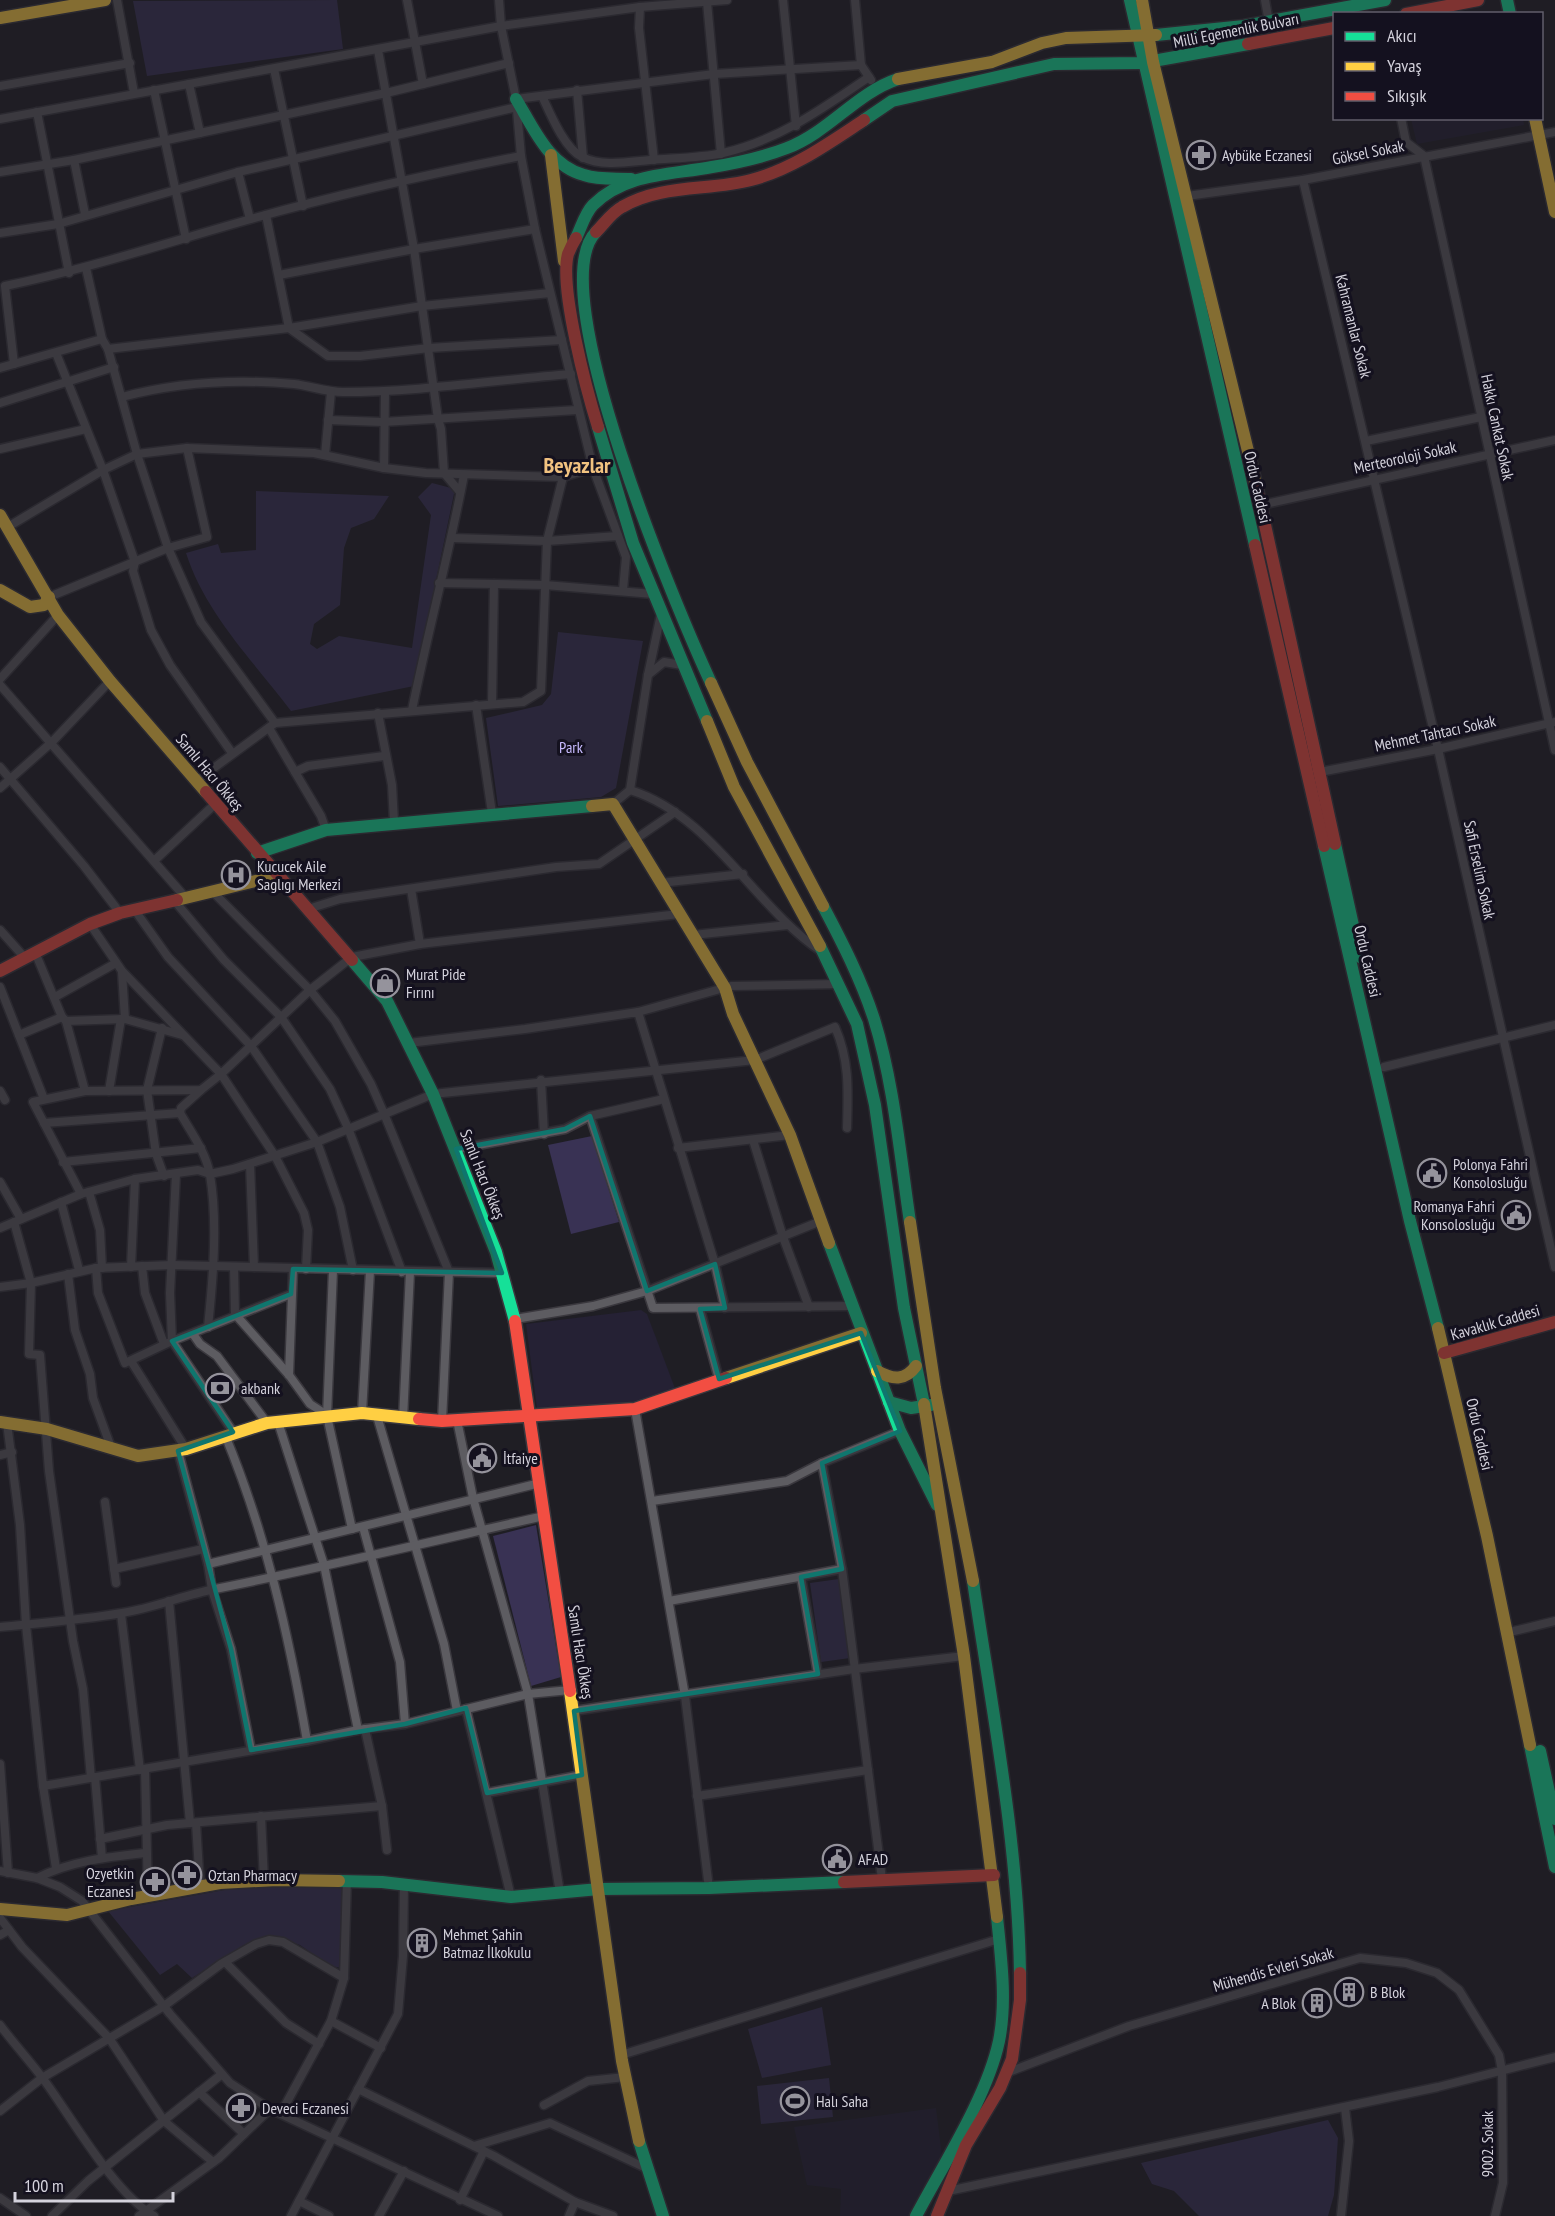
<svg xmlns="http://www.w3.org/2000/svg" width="1555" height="2216" font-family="'PT Sans Narrow',sans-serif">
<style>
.built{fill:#252134}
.green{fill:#393254}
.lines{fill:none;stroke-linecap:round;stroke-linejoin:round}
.street-casing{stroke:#3a383e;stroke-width:11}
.fast-casing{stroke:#3a383e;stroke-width:15}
.slow-casing{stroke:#3a383e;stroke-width:15}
.jam-casing{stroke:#3a383e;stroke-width:15}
.street{stroke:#5d5c61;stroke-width:8}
.fast{stroke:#16e098;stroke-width:12}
.slow{stroke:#ffcf43;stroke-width:12}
.jam{stroke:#f24e42;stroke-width:12}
.marked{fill:none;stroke:#0f766e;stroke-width:4.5;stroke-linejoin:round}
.labels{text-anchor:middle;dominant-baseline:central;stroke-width:6;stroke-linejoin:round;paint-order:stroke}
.street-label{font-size:16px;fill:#d4d2dc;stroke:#14111f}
.poi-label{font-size:16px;fill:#d4d2dc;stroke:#14111f;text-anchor:start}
.park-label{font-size:16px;fill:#c8bbff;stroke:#14111f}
.district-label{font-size:22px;font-weight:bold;fill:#f1c280;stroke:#14111f}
</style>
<rect width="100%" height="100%" fill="#1f1e24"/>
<g class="built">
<polygon points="1411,119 1523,119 1524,125 1417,144"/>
<polygon points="641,1310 647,1314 676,1391 636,1402 537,1409 526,1324"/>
<polygon points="936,2108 943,2164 918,2216 840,2216 841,2189 807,2185 794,2127"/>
</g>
<g class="green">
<polygon points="337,0 343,49 147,76 133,1"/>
<path d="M432,483l23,6 -41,197 -123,25c-37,-49 -86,-98 -105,-158l32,-9 3,9 35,-3v-59l133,5 -15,23 -23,9 -7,20 -4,57 -26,19 -4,20 7,5 22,-13 73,12 19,-133 -13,-18z"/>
<polygon points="558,632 643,641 616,788 601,797 498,806 486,718 542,705 551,694"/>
<polygon points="592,1136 619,1222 571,1234 548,1145"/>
<polygon points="536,1525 561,1677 531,1686 493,1536"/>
<polygon points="839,1579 850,1658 821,1662 810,1583"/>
<polygon points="344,1885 342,1968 330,1966 300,1945 271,1935 244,1945 192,1978 177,1964 160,1975 108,1911 241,1887"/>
<polygon points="822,2007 831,2065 762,2078 748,2029"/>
<polygon points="829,2078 833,2117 761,2124 757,2086"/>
<polygon points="1328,2120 1338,2138 1334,2195 1328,2216 1199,2216 1174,2191 1152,2184 1141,2163"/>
</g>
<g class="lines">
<g class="street-casing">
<g id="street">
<polyline points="117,0 134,93"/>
<polyline points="407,0 423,84"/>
<polyline points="499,0 501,26 516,99 521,156 535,229 593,468 626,557 623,590"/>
<polyline points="783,0 796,126"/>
<polyline points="855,0 861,65 871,80"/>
<polyline points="1265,0 1269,22"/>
<polyline points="707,2 721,154"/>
<polyline points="640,7 639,28 654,160"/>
<polyline points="378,50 414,249 438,419 441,429 444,473 460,492"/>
<polyline points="274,69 303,206"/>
<polyline points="189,84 200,133"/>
<polyline points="0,86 130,63"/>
<polyline points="154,90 186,239"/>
<polyline points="577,90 583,158"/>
<path d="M542,96c8,17 22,52 40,61 20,10 46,5 68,3 24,-2 50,-2 73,-7 56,-13 99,-44 146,-76"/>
<polyline points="516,99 714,74 861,65"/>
<polyline points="37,112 69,273"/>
<polyline points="1401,118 1406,142 1424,156 1555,750"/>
<polyline points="0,119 501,26 640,7 727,0"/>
<polyline points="74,160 85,214"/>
<polyline points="0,172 74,160 386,93 509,63"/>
<polyline points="238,172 250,219"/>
<polyline points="1303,180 1438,749 1555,1267"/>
<polyline points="1187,196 1303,180 1555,132"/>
<polyline points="266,215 289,328 328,356 360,356 429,348 562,340"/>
<polyline points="0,233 58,224 238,172 517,107"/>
<polyline points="86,268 102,339 108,349 137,454 168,548 201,622 275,723"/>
<polyline points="279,275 414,249 535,229"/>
<polyline points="108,349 289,328 422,306 550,293"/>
<polyline points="56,353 103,470 135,562 133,571 151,630 170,665 232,753"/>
<path d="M14,364l-9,-78c83,-17 164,-44 246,-67 89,-25 179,-45 270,-63"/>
<polyline points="0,368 102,339"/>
<path d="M122,397c56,-15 114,-18 172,-13 17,2 32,8 49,8 76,0 152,-12 228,-18"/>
<polyline points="0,403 114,367"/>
<polyline points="328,420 383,422 577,410"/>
<polyline points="1366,441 1481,417"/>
<polyline points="0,449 86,429"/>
<polyline points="325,455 331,392"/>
<polyline points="384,468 385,392"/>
<polyline points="1261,505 1555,440"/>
<polyline points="6,528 103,470 137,454 187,448 314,453 384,468 426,473 563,477 593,468"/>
<polyline points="452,538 547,541 618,536"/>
<polyline points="439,583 545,585 653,594"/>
<polyline points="49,597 168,548 207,537 187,448"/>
<polyline points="648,675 664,662 682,665"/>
<polyline points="0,679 58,615"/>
<polyline points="0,685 185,897"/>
<polyline points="492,704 494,584"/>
<polyline points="476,705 492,813"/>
<path d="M412,710c16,-79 37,-156 52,-235"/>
<polyline points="378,713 392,785 394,822"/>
<polyline points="269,728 321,816 326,830"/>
<polyline points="0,767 84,866 120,913"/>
<polyline points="295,772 308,766 384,756"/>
<polyline points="1320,772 1438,749 1555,722"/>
<polyline points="196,781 275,723 523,702 541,691 547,541 563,477"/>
<polyline points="0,788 52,742 110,681"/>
<path d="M630,790c83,26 123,116 192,162"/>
<polyline points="613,804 630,790 648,675 661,614"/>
<polyline points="155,860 215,804"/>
<polyline points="660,883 743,874"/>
<polyline points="411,889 420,944"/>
<polyline points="213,892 310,990 335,1021 371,1084 385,1116 449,1272 442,1421"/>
<polyline points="173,899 224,960 281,1017 330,1089 348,1128 402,1272"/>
<polyline points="134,909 168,957 251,1046 317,1142 340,1207 353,1270"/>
<polyline points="308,909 340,899 556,867 599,864 675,812"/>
<polyline points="90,924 122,971 221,1074 310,990 352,957 420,944 679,914"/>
<polyline points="0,930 25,958"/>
<polyline points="693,935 788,925"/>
<polyline points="35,952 62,1017"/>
<polyline points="122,972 125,1019"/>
<polyline points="0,987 44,1099"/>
<polyline points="55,997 116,963"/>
<polyline points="638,1012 731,986 839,984"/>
<polyline points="66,1021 85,1091"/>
<polyline points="162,1028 147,1090 156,1154 164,1176"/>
<polyline points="19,1035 62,1017 66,1021 125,1019 182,1035"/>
<polyline points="409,1043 525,1029 638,1012 715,1264 725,1308"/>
<polyline points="1384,1067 1555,1025"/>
<polyline points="541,1080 544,1134"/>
<polyline points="0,1091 5,1100"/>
<polyline points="109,1091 121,1019"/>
<polyline points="180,1113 181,1108 201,1090"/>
<polyline points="590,1116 653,1308 851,1306"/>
<path d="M44,1123l136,-10c11,19 26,39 30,62 8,47 3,104 -2,152"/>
<polyline points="753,1140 783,1237 809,1307"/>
<polyline points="678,1148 790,1135"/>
<polyline points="456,1149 565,1129 590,1116 664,1099"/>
<polyline points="63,1162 201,1148"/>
<polyline points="250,1164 254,1267"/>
<polyline points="176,1174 170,1293 172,1341 233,1432"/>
<polyline points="0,1182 21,1219"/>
<polyline points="89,1192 100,1230 102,1268"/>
<polyline points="81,1194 33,1102 85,1091 201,1090 221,1074 275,1156 304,1213 308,1230 306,1269"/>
<polyline points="61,1202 79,1270"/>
<polyline points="14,1222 31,1283 29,1354 40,1355 49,1471 73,1641 83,1689 91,1778"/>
<path d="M0,1228l81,-34 54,-15 63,-9 12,4 23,-5 84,-27 116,-48 322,-34 80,-33c15,34 13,65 12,101"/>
<polyline points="142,1266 145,1293 164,1344"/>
<polyline points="131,1267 135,1179"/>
<polyline points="234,1267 235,1314 289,1375 310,1404 327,1415"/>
<polyline points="96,1268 98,1293 125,1363 172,1341 291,1294"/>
<polyline points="333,1270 327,1416 352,1529"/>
<polyline points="68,1274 75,1330 90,1374 93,1398 112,1450"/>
<polyline points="0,1287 31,1283 96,1268 172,1265 502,1273"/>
<polyline points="700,1309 719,1379"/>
<polyline points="515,1319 593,1306 647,1291 821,1221"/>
<polyline points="193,1334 200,1344 217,1356 267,1423"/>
<polyline points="131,1361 186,1449"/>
<polyline points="289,1375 293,1269"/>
<polyline points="635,1409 685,1696 709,1888"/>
<polyline points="362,1413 370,1271"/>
<polyline points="377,1416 444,1644 457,1711"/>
<polyline points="403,1419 410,1272"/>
<polyline points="457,1420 473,1498 528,1694 560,1893"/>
<polyline points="278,1422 324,1565 358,1730"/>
<polyline points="7,1423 20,1525 26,1625 43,1786 307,1741 358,1730 405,1724 528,1694 570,1690"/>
<path d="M225,1435c41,99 64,201 82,306"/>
<polyline points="178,1451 208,1564 212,1590 231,1649 251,1750"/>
<polyline points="0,1455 12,1452"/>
<polyline points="822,1463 842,1569 882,1879"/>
<polyline points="652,1501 787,1481 822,1463 900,1431"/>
<polyline points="105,1502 116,1583"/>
<polyline points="363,1527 400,1662 405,1724"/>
<polyline points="208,1564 540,1483"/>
<polyline points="114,1569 203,1549"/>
<polyline points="801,1577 818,1674"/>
<polyline points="169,1601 190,1823"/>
<polyline points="669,1601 842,1569"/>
<polyline points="121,1614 140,1770"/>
<path d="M0,1627c40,-4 82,-7 122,-14 32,-5 62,-18 93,-24 110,-22 219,-48 329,-73"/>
<polyline points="1514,1631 1555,1621"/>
<polyline points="466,1709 511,1897"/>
<polyline points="574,1711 854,1669 964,1656"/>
<polyline points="365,1729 382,1806 387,1850"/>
<polyline points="0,1764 8,1873"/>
<polyline points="145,1769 148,1896"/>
<polyline points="95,1777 102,1858"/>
<polyline points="43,1786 56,1868"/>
<polyline points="487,1793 582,1775"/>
<polyline points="697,1796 868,1770"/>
<polyline points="261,1816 264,1881"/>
<polyline points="196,1823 200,1887"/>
<polyline points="100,1839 167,1825 382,1806"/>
<polyline points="0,1871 37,1878 60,1887 82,1901 170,2014 230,2083 270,2109 498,2216"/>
<path d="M37,1878c34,-17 70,-21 108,-25"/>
<polyline points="0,1918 22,1947 109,2038 164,2121 213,2162"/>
<polyline points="0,1935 9,1930"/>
<polyline points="225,1962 286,2023 319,2044"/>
<polyline points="331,2021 381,2048"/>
<path d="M0,2025c14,19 30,36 44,55 28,38 70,113 110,136"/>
<polyline points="621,2055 999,1939"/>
<polyline points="1006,2073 1129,2026 1360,1958 1406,1963 1437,1973 1459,1990 1499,2055 1502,2071 1503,2183 1495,2216"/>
<polyline points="358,2089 494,2156 575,2202 613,2216"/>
<polyline points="199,2092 244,2134"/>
<polyline points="544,2105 588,2081 625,2077"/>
<polyline points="0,2111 42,2078 164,2006 221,1964 256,1944 269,1940 283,1942 344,1978"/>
<polyline points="281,2113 331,2021 344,1978 347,1880"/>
<polyline points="474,2146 550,2123 648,2169"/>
<polyline points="948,2191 1438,2087 1555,2057"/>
<polyline points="0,2198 26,2216"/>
<polyline points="460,2200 484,2151"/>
<polyline points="299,2201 329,2216"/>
<polyline points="52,2216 88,2181 222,2074"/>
<polyline points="139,2216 219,2158 270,2109"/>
<polyline points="291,2216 398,2014 403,1956 404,1884"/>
<polyline points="379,2216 404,2171"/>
<polyline points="569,2216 575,2202"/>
<polyline points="1341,2216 1349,2141 1345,2108"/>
</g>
</g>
<g class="fast-casing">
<g id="fast">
<polyline points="1130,0 1255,545"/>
<polyline points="1507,0 1510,14"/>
<polyline points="1156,35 1244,26 1385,0"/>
<path d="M516,99c17,28 33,67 68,76 15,5 31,3 47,4"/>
<polyline points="864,120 892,101 1054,64 1142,63 1248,44"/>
<path d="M596,232c-56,56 83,382 115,451"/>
<path d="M576,238c5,-10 9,-25 17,-33 32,-32 76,-30 119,-38 24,-4 52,-10 75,-19 42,-16 69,-55 111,-69"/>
<polyline points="598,427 633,543 707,721"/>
<polyline points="1335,844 1360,957"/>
<polyline points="1324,846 1410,1221 1438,1328"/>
<polyline points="257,853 326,830 592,806"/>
<path d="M823,906c19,36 38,73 51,113 20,65 26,136 36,203"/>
<polyline points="820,946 857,1024 875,1105 904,1308 924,1404"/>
<polyline points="352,960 387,1001 433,1094 496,1252 515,1321"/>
<polyline points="829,1243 900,1431 937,1505"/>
<polyline points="889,1402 911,1408 931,1405"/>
<path d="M973,1581c19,129 45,261 47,392"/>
<polyline points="1530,1745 1555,1867"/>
<polyline points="1540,1751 1555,1819"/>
<polyline points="339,1881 382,1882 511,1897 599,1889 709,1888 844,1882"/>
<polyline points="639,2141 663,2216"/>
<path d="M916,2216c27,-51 71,-119 83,-175 8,-39 2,-84 -2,-124"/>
</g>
</g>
<g class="slow-casing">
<g id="slow">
<polyline points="1142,0 1153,62 1256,484"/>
<polyline points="0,18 105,0"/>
<polyline points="898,79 992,62 1042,43 1066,38 1156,35"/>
<polyline points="1535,118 1555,212"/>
<polyline points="551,155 564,261"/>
<polyline points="0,515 58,615 110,681 206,792"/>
<polyline points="0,590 30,607 44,605 49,597"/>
<polyline points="711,683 747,762 823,906"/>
<polyline points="707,721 734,787 820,946"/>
<polyline points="592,806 613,804 725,988 733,1014 790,1135 829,1243"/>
<polyline points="177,900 276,876"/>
<polyline points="910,1222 935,1388 973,1581"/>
<polyline points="1438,1328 1487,1536 1530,1745"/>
<path d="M877,1371c16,9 28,10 39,-5"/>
<polyline points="726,1378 861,1333"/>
<polyline points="924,1404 964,1656 997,1917"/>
<polyline points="0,1422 47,1429 138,1456 186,1449 267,1423 362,1413 419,1419"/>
<polyline points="570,1691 622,2061 639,2141"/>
<polyline points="0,1909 67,1915 131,1899 220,1883 277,1880 339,1881"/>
</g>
</g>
<g class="jam-casing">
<g id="jam">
<polyline points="1406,14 1478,0"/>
<polyline points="1248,44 1334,28"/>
<path d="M596,232c8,-8 16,-20 26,-25 38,-23 88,-16 129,-27 42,-11 78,-37 113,-60"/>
<path d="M576,238c-3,5 -6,11 -8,16 -9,33 19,138 30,173"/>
<polyline points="1256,484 1335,844"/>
<polyline points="1255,545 1324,846"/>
<polyline points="206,792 352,960"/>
<polyline points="0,971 90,924 120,913 177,900"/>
<polyline points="515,1321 570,1691"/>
<polyline points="1444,1353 1555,1322"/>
<polyline points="419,1419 442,1421 635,1409 726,1378"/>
<polyline points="844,1882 994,1875"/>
<polyline points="937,2216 966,2145 1000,2088 1012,2059 1020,2000 1020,1973"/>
</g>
</g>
<use href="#street" class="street"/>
<use href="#fast" class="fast"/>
<use href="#slow" class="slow"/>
<use href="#jam" class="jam"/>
</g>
<path d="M0 0H1555V2216H0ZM590,1116l57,175 68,-27 10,44 -25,1 19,70 142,-46 39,98 -78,32 20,106 -41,8 17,97 -244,37 8,64 -95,18 -21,-85 -61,16 -154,26 -20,-101 -53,-198 55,-19 -61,-91 119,-47 2,-25 209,4 -46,-124 109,-20z" fill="#1f1e24" fill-opacity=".55" fill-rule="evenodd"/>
<path class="marked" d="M590,1116l57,175 68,-27 10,44 -25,1 19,70 142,-46 39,98 -78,32 20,106 -41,8 17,97 -244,37 8,64 -95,18 -21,-85 -61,16 -154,26 -20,-101 -53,-198 55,-19 -61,-91 119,-47 2,-25 209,4 -46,-124 109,-20z"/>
<defs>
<g id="pharmacy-ring" transform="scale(1.5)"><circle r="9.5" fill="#14111f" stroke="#95939c" stroke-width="1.5"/><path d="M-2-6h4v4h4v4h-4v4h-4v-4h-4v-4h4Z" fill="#95939c"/></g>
<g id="hospital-ring" transform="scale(1.5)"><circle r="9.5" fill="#14111f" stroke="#95939c" stroke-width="1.5"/><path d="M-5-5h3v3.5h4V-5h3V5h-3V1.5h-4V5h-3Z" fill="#95939c"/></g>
<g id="shop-ring" transform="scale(1.5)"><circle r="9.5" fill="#14111f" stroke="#95939c" stroke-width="1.5"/><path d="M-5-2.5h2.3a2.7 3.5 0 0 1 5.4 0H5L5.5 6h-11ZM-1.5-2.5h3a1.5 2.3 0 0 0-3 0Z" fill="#95939c"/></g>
<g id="civic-ring" transform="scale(1.5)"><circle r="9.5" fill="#14111f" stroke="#95939c" stroke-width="1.5"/><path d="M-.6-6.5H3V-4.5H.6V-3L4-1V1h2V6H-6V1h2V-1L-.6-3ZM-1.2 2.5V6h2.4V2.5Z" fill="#95939c"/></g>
<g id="bank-ring" transform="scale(1.5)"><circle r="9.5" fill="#14111f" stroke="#95939c" stroke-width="1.5"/><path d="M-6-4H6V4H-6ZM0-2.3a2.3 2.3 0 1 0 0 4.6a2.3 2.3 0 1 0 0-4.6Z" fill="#95939c"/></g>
<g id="building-ring" transform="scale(1.5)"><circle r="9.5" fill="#14111f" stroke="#95939c" stroke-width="1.5"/><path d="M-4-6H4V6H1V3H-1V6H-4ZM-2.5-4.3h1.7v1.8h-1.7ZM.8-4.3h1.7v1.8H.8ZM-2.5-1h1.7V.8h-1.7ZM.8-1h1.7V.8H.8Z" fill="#95939c"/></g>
<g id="stadium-ring" transform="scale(1.5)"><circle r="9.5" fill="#14111f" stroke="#95939c" stroke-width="1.5"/><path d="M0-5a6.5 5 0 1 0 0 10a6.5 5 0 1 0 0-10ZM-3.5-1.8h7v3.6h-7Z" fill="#95939c"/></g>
</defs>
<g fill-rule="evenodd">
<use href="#pharmacy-ring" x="1201" y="155"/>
<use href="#hospital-ring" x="236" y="875"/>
<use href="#shop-ring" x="385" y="983"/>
<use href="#civic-ring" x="1432" y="1173"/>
<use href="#civic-ring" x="1516" y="1215"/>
<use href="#bank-ring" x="220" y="1388"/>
<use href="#civic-ring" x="482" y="1458"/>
<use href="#civic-ring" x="837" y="1859"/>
<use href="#pharmacy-ring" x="187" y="1875"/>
<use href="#pharmacy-ring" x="155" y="1882"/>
<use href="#building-ring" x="422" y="1943"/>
<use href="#building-ring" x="1349" y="1992"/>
<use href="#building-ring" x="1317" y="2003"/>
<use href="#stadium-ring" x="795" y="2101"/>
<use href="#pharmacy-ring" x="241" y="2108"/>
</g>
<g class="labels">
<g class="street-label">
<text transform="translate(1236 30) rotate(-11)">Milli Egemenlik Bulvarı</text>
<text transform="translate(1368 152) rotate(-11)">Göksel Sokak</text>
<text transform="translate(1354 326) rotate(76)">Kahramanlar Sokak</text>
<text transform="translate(1498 427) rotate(78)">Hakkı Cankat Sokak</text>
<text transform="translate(1405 457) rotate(-12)">Merteoroloji Sokak</text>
<text transform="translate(1258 487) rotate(77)">Ordu Caddesi</text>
<text transform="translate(1435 733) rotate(-12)">Mehmet Tahtacı Sokak</text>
<text transform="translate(210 772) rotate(50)">Samlı Hacı Ökkeş</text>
<text transform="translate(1480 870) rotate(78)">Safi Erselim Sokak</text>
<text transform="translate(1368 961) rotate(77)">Ordu Caddesi</text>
<text transform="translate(483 1174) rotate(68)">Samlı Hacı Ökkeş</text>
<text transform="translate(1495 1322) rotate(-16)">Kavaklık Caddesi</text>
<text transform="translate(1480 1434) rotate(77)">Ordu Caddesi</text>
<text transform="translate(581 1652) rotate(81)">Samlı Hacı Ökkeş</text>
<text transform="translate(1273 1969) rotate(-16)">Mühendis Evleri Sokak</text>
<text transform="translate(1487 2144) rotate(-90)">9002. Sokak</text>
</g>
<g class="poi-label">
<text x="1222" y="155">Aybüke Eczanesi</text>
<text x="257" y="866">Kucucek Aile<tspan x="257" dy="18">Saglıgı Merkezi</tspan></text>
<text x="406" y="974">Murat Pide<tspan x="406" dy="18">Fırını</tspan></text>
<text x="1453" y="1164">Polonya Fahri<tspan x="1453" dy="18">Konsolosluğu</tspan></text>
<text x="1495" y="1206" text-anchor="end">Romanya Fahri<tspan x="1495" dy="18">Konsolosluğu</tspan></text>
<text x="241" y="1388">akbank</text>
<text x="503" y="1458">İtfaiye</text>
<text x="858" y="1859">AFAD</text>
<text x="134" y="1873" text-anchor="end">Ozyetkin<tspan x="134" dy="18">Eczanesi</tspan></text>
<text x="208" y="1875">Oztan Pharmacy</text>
<text x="443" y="1934">Mehmet Şahin<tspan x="443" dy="18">Batmaz İlkokulu</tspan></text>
<text x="1370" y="1992">B Blok</text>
<text x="1296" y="2003" text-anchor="end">A Blok</text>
<text x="816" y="2101">Halı Saha</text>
<text x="262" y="2108">Deveci Eczanesi</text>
</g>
<g class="park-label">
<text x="571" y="747">Park</text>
</g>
<g class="district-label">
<text x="577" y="465">Beyazlar</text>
</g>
</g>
<rect x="1333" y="12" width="210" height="108" fill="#14111f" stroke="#615e6b" stroke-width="1.5"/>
<rect x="1345" y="32" width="30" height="9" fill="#16e098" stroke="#615e6b" stroke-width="1.5"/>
<text x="1387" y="42" font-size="18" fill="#d4d2dc">Akıcı</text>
<rect x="1345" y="62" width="30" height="9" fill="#ffcf43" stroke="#615e6b" stroke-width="1.5"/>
<text x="1387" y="72" font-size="18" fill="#d4d2dc">Yavaş</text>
<rect x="1345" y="92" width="30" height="9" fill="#f24e42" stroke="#615e6b" stroke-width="1.5"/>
<text x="1387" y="102" font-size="18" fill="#d4d2dc">Sıkışık</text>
<path d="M15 2192v9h158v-9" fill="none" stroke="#d4d2dc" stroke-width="3"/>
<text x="24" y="2192" font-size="18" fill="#d4d2dc" stroke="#14111f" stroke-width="4.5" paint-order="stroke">100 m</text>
</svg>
